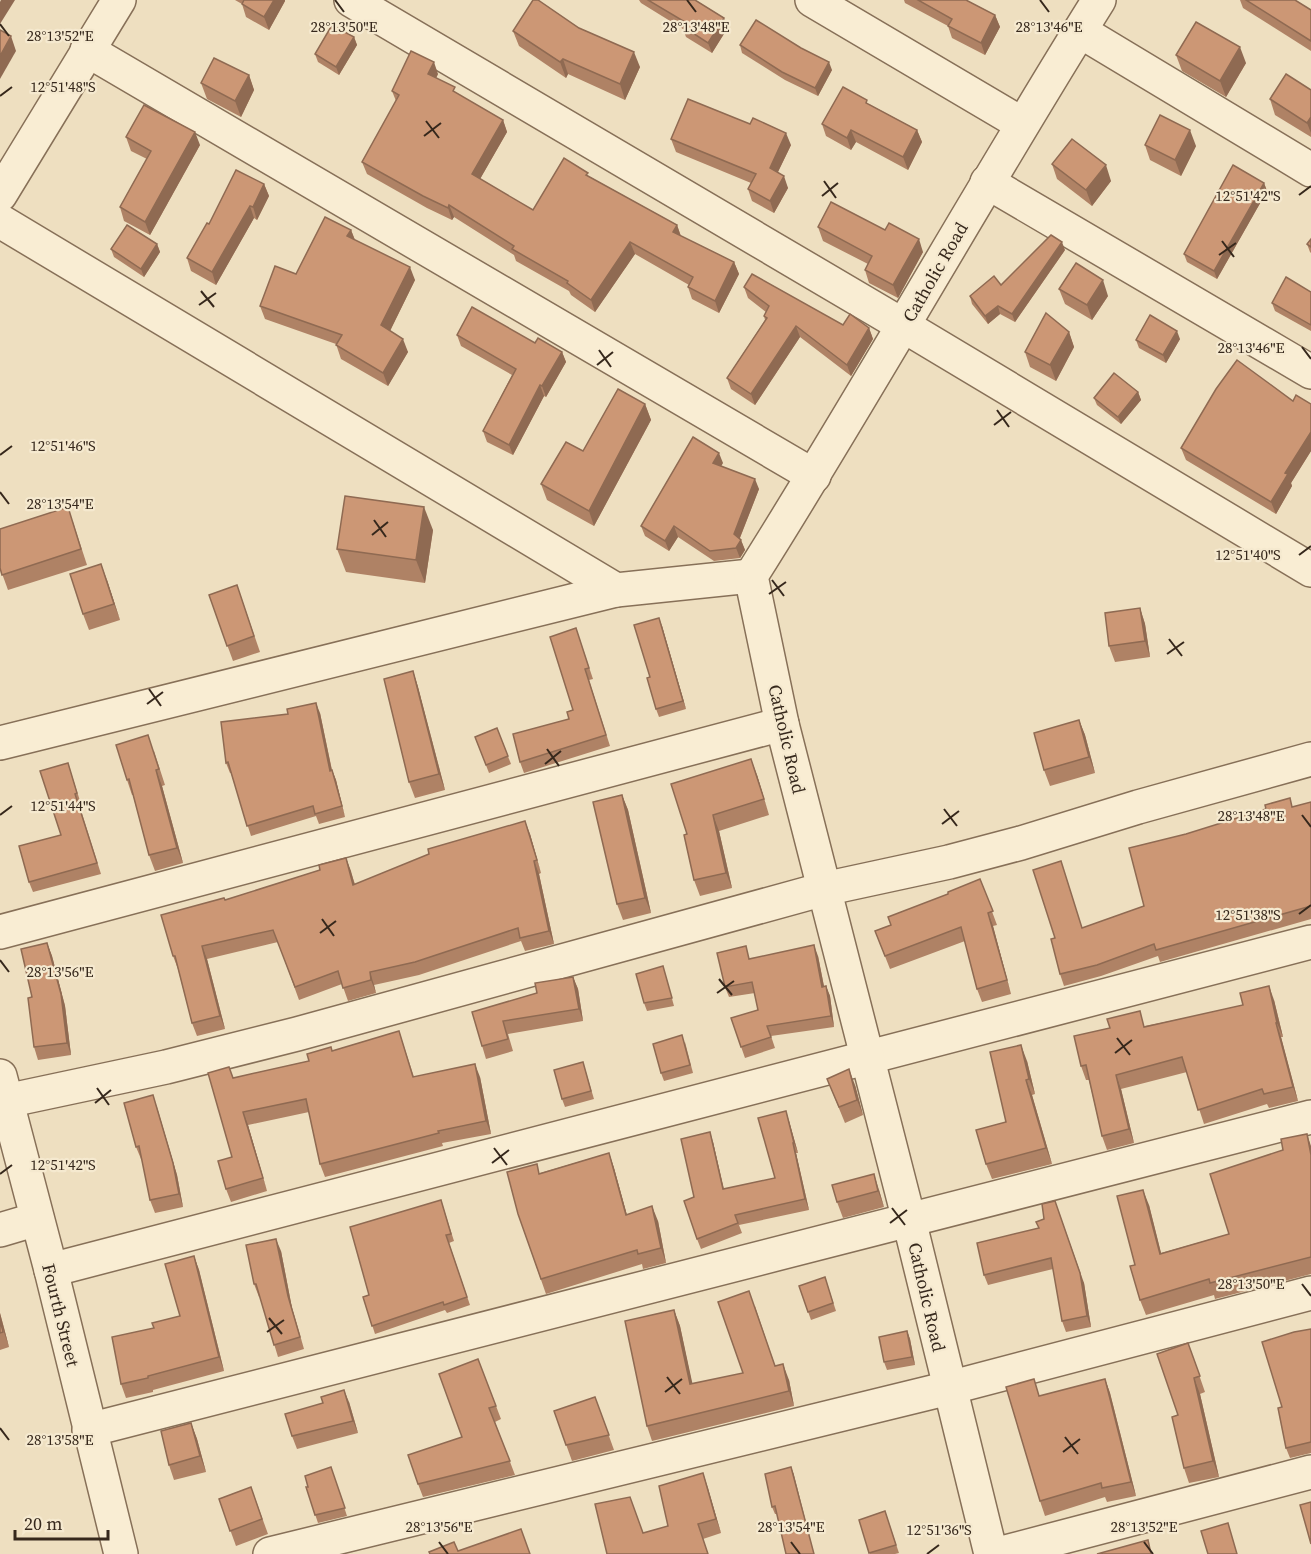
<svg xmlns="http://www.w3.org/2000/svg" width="1311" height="1554" font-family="'Source Serif 4',serif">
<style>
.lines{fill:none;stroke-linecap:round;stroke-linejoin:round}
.minor-casing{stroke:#877058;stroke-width:36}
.minor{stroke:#f9edd3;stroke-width:33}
.wall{fill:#af8265}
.shaded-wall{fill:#8f6a52}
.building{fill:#cc9775;stroke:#8f6a52;stroke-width:1.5}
.ticks{fill:none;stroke:#36281c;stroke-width:2}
.labels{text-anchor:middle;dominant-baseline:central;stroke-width:4.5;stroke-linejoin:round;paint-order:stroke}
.street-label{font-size:18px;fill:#36281c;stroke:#f5e9cf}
.ticks-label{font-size:15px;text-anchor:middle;fill:#36281c;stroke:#f5e9cf;stroke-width:4.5;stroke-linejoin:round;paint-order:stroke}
</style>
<rect width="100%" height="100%" fill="#eedfc0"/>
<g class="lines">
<g class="minor-casing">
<g id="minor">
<polyline points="351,0 904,326 1311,570"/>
<polyline points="812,0 1022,124"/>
<polyline points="1080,31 1311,170"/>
<polyline points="87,50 814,476"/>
<polyline points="987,182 1311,372"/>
<polyline points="0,195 119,0"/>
<polyline points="0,221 616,590 751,576"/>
<polyline points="0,743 616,590"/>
<polyline points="0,932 782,724"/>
<polyline points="0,1076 51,1270 121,1554"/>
<polyline points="6,1101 166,1067 297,1034 824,889 949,862 1021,843 1138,807 1311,759"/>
<polyline points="0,1230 37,1219"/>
<polyline points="51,1270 1311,942"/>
<polyline points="89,1430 1311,1117"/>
<polyline points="270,1554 949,1388 1311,1293"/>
<path d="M991,1554l-82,-334 -127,-496 -31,-148c120,-190 229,-386 348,-576"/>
<polyline points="998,1554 1311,1472"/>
</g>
</g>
<use href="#minor" class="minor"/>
</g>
<g class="wall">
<polygon points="235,0 285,0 285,1 269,30 246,17 242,4"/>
<polygon points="639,0 695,0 724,18 727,29 712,53 686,37 683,29 641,3"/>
<polygon points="904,0 966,0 995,15 1000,27 985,55 952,38 948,26 905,3"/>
<polygon points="1240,0 1295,0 1311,10 1311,51 1243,8"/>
<polygon points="513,31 640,67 625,100 568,74 566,78 519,46"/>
<polygon points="354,37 357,45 339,75 318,62 315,54"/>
<polygon points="740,45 832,70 818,96 785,80 742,53"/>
<polygon points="1176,55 1246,63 1226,97 1182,71"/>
<polygon points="438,74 436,78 458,94 503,120 507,132 480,179 533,210 590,177 677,225 681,236 734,262 739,274 719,313 692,299 688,287 689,285 635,254 595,312 571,295 569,291 516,261 514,255 454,217 452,220 427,208 367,174 362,162 396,101 392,91"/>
<polygon points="249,75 254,90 241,117 207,99 201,83"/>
<polygon points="1311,90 1311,137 1275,115 1270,99"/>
<polygon points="869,104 917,130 922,142 908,170 856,142 851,150 826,136 822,124"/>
<polygon points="126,137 200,145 150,235 124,221 120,207 147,159 131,151"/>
<polygon points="671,139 791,145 778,172 788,188 774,213 752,201 748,189 751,183 676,152"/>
<polygon points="1145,145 1196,146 1181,176 1150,160"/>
<polygon points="1052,164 1111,181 1092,206 1057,179"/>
<polygon points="1264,183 1267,191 1217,279 1187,262 1184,254"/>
<polygon points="264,184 269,196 257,220 254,218 216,285 191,271 187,258 209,224"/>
<polygon points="818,227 923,252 898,298 869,283 865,270 868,264 823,241"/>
<polygon points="351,230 355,240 415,280 390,331 408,352 388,386 341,359 336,344 265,319 260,306 296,274"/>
<polygon points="1311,239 1311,253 1310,252 1307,244"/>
<polygon points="157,244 160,252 144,277 114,257 111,249"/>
<polygon points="1065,250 1015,322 1000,314 988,324 972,304 970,296 1001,285"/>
<polygon points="744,287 843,325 869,328 873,339 851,376 800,337 755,405 731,389 727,378 765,320 764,316 766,312 748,298"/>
<polygon points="1059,289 1108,296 1092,320 1065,304"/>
<polygon points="1311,292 1311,331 1275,311 1272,303"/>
<polygon points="1069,332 1074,347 1056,381 1030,367 1025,352"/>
<polygon points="457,335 535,343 562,352 566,362 546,397 544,396 513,455 487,442 483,431 512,375 461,346"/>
<polygon points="1180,339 1166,363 1139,348 1136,340"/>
<polygon points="1138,392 1141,400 1121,424 1097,405 1094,398"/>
<polygon points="1293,401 1311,404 1311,451 1291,483 1292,486 1276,514 1186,460 1181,448"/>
<polygon points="645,404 651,420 594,526 547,500 541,484"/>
<polygon points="723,463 721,466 759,489 740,538 745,550 740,558 714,561 678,537 669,551 645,536 641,526"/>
<polygon points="73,522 87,565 8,590 0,568"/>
<polygon points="433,530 425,583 346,572 337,549"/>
<polygon points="107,580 120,620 89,630 83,614"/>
<polygon points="237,585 260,652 233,661 209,595"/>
<polygon points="1140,608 1145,624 1150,657 1115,662 1109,646"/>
<polygon points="662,626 686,709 659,717 656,709 650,677"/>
<polygon points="576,628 593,679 589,680 610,746 524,773 520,762 569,719 573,710"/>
<polygon points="413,671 418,687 445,790 415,798 409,782"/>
<polygon points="320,713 332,770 336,780 345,817 319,824 316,816 251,836 231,773 230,773 226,763"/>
<polygon points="1079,720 1085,735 1095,773 1050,786 1044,770"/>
<polygon points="497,728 511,764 489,773 475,737"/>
<polygon points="154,751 165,785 162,786 183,863 155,871 149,855 133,795 132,795 127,780"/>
<polygon points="68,763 81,804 79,804 101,874 33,892 29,882 61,835"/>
<polygon points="757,775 769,815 719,831 732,888 700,896 694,880 687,834"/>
<polygon points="622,795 628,810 651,913 623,920 617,904"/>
<polygon points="1311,802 1311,919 1160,962 1158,956 1101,976 1064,986 1060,974 1055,938 1061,861 1082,928 1144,906 1293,807"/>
<polygon points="530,834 541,873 539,874 554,944 525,951 521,941 419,975 374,985 376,993 348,1001 342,984 299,1000 278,942 207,959 225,1029 197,1036 192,1023 178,969 173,956 225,900 320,870 346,858 355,884"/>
<polygon points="980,879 997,925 993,926 1011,994 982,1002 977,989 965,941 890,969 875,931 891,925 948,894"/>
<polygon points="47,943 52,956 65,1006 71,1055 38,1060 34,1047 32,997"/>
<polygon points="818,956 824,986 826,986 830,996 834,1027 771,1036 775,1048 745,1058 731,1018 758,1010 755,993 729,997 725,987 750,958"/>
<polygon points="663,966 674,1006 647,1011 644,1003"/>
<polygon points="573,977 578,989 583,1021 508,1034 513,1051 486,1059 472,1012 537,993"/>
<polygon points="1274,1000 1283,1037 1281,1037 1298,1101 1269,1108 1267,1104 1204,1124 1187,1072 1121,1089 1134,1143 1107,1150 1102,1136 1089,1080 1086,1080 1081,1066 1145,1026"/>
<polygon points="399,1031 414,1077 480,1077 491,1134 442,1143 443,1146 325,1177 320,1164 309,1112 248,1125 267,1191 231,1202 226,1189 232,1157 233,1078 309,1061 332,1051"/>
<polygon points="685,1042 693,1073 664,1081 661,1073"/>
<polygon points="1027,1061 1035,1094 1032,1095 1052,1164 992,1179 986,1164 1006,1122"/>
<polygon points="583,1062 594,1099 565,1107 562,1099"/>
<polygon points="827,1079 855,1085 863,1115 845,1123"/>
<polygon points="157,1107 177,1175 183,1207 155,1213 150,1200 142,1159 141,1159 136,1147"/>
<polygon points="789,1121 798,1153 796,1153 809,1210 739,1225 742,1233 701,1249 697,1239 694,1197 713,1142 724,1189 775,1178"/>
<polygon points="1311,1146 1311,1274 1215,1299 1214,1295 1146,1315 1140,1300 1135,1265 1149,1205 1161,1253 1229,1234"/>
<polygon points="609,1153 614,1168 627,1215 658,1221 666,1263 643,1269 642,1264 546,1294 518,1214 540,1173"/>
<polygon points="879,1190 884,1207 843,1218 837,1202"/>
<polygon points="441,1200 454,1241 449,1243 470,1305 447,1313 445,1310 375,1334 363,1297 369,1295"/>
<polygon points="1044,1219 1084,1283 1091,1327 1066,1332 1062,1321 1053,1269 988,1285 984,1275 1039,1228"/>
<polygon points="281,1251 292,1308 304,1349 278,1357 260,1297 259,1297 254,1284"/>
<polygon points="194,1256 199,1270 224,1371 153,1390 153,1392 126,1398 121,1384 154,1328 180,1316"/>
<polygon points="825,1277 836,1311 811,1320 799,1286"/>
<polygon points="755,1306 775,1366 789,1380 794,1406 652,1441 647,1426 674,1310 680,1326 692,1384 743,1373"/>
<polygon points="0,1313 9,1347 0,1350"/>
<polygon points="1311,1329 1311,1453 1290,1458 1286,1448 1282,1407"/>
<polygon points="907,1331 910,1339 915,1365 887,1370 884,1362"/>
<polygon points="1188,1343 1205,1392 1200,1394 1219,1477 1189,1483 1184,1468 1178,1415"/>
<polygon points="478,1359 501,1419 495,1422 515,1475 423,1497 418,1484 462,1437"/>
<polygon points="1105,1379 1110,1393 1136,1496 1107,1502 1105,1497 1045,1516 1040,1501 1040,1396"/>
<polygon points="595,1397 614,1450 572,1461 554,1411"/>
<polygon points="349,1402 358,1433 297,1449 292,1436"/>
<polygon points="191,1423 197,1439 206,1472 174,1480 169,1465"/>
<polygon points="331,1467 347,1516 318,1523 306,1487 308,1487"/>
<polygon points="791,1467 794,1475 777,1514 775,1514 772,1507"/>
<polygon points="703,1473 721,1533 703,1539 607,1554 643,1533 668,1526"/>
<polygon points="251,1487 268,1534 236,1546 219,1499"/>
<polygon points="885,1511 899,1553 895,1554 870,1554 859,1520"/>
</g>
<g class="shaded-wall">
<polygon points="1,0 15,0 0,24 0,2"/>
<polygon points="274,0 285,0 285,1 269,30 264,17"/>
<polygon points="995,15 1000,27 985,55 981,43"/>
<polygon points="724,18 727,29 712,53 708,43"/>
<polygon points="11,36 16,51 0,79 0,56"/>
<polygon points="354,37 357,45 339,75 336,67"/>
<polygon points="1240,47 1246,63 1226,97 1220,81"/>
<polygon points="634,52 640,67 625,100 620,84"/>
<polygon points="563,59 568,74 566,78 560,62"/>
<polygon points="434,62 438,74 432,86 428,74"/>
<polygon points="829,62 832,70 818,96 815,88"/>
<polygon points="249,75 254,90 241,117 235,101"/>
<polygon points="1311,117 1311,133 1307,123"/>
<polygon points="503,120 507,132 476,186 472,174"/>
<polygon points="851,130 856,142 851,150 847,138"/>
<polygon points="917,130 922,142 908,170 903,157"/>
<polygon points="1190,130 1196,146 1181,176 1175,160"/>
<polygon points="195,132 200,145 150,235 145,222"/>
<polygon points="786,133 791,145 774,180 770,168"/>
<polygon points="1106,165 1111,181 1092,206 1086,190"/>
<polygon points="784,176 788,188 774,213 770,201"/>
<polygon points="1264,183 1267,191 1217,279 1214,271"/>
<polygon points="264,184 269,196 257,220 253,207"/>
<polygon points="449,205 454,217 452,220 448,208"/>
<polygon points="250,206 254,218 216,285 212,272"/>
<polygon points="677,225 681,237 673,232"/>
<polygon points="351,230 356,243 347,236"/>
<polygon points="919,239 923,252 898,298 893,285"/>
<polygon points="630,242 635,254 595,312 591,300"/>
<polygon points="1062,242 1065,250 1015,322 1012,314"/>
<polygon points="157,244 160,252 144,277 141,269"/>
<polygon points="734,262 739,274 719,313 715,301"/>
<polygon points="410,267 415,280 386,339 381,325"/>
<polygon points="1103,280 1108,296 1092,320 1087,305"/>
<polygon points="998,306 1000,314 988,324 985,316"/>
<polygon points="796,326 800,337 755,405 751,394"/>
<polygon points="869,328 873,339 851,376 847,365"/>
<polygon points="1177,331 1180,339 1166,363 1163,355"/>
<polygon points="1069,332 1074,347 1056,381 1050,365"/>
<polygon points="403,339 408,352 388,386 383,373"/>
<polygon points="562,352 566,362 546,397 542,386"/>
<polygon points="540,385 544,396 513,455 509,445"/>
<polygon points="1138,392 1141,400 1121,424 1118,417"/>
<polygon points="645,404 651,420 594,526 589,511"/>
<polygon points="1311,432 1311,451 1291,483 1292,486 1276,514 1271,502 1285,473"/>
<polygon points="719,453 723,463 717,473 713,463"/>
<polygon points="755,479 759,489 737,545 734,534"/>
<polygon points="424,507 433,530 425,583 416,560"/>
<polygon points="674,526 678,537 669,551 665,541"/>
<polygon points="741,540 745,550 740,558 736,548"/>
<polygon points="101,564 107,580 120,620 114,604"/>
<polygon points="1140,608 1145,624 1150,657 1145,641"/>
<polygon points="659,618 662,626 686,709 683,701"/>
<polygon points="413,671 418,687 445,790 439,774"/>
<polygon points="316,703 320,713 334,781 330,771"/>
<polygon points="1079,720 1085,735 1095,773 1089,757"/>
<polygon points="751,759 757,775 769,815 764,799"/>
<polygon points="156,770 162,786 183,863 177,848"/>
<polygon points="332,770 336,780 345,817 342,806"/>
<polygon points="622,795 628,810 651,913 645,898"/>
<polygon points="713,815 719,831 732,888 726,873"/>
<polygon points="525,821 530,834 541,873"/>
<polygon points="346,858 351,871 358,898 353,885"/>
<polygon points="534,861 539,874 554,944 549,931"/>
<polygon points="988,913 993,926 1011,994 1007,980"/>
<polygon points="47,943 52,956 65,1006 71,1055 67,1043"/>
<polygon points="814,945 818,956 826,997 822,987"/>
<polygon points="202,946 207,959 225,1029 220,1016"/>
<polygon points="370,972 374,985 376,993 371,980"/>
<polygon points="573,977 578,989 583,1021 579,1009"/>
<polygon points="826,986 830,996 834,1027 831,1016"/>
<polygon points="1269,986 1274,1000 1283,1037 1277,1023"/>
<polygon points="1276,1023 1281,1037 1298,1101 1293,1087"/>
<polygon points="1021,1045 1027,1061 1035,1094 1029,1079"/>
<polygon points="475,1064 480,1077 491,1134 486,1121"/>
<polygon points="849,1069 855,1085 863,1115 857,1100"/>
<polygon points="1116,1075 1121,1089 1134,1143 1129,1129"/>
<polygon points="1026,1080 1032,1095 1052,1164 1046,1148"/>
<polygon points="153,1095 177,1175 183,1207 179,1194"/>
<polygon points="786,1111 789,1121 798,1153 794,1143"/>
<polygon points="243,1112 248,1125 267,1191 263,1178"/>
<polygon points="710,1132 713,1142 726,1200 723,1189"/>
<polygon points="1307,1134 1311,1146 1311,1155"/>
<polygon points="793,1143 796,1153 809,1210 805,1199"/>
<polygon points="609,1153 614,1168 631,1230 626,1215"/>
<polygon points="874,1174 879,1190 884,1207 878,1191"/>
<polygon points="1143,1190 1149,1205 1165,1269 1160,1254"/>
<polygon points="1055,1201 1084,1283 1091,1327 1087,1316"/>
<polygon points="652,1206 658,1221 666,1263 661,1248"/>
<polygon points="276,1239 281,1251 292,1308 304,1349 288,1296"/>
<polygon points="194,1256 199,1270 224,1371 219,1357"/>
<polygon points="674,1310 680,1326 696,1400 690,1384"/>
<polygon points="0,1313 9,1347 0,1320"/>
<polygon points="907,1331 910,1339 915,1365 912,1357"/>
<polygon points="783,1364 789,1380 794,1406 789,1391"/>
<polygon points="1194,1378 1200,1394 1219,1477 1213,1461"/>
<polygon points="1105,1379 1110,1393 1136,1496 1131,1482"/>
<polygon points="344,1390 349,1402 358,1433 353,1421"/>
<polygon points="191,1423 197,1439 206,1472 200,1456"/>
<polygon points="791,1467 794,1475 814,1554"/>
<polygon points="703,1473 708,1488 721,1533 716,1519"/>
</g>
<g class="building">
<polygon points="244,0 274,0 264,17 242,4"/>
<polygon points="533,0 538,0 579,28 634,52 620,84 563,59 560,62 513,31"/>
<polygon points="648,0 695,0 724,18 708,43 682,26 685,22"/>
<polygon points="918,0 966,0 995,15 981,43 948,26 952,19"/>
<polygon points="1246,0 1295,0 1311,10 1311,41"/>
<polygon points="756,20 801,48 829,62 815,88 782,72 740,45"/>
<polygon points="1196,22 1240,47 1220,81 1176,55"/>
<polygon points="332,25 354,37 336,67 315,54"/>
<polygon points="0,30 11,36 0,56"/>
<polygon points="411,51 434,62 428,74 455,87 453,91 503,120 472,174 533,210 564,158 588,173 586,175 677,225 673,232 734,262 715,301 688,287 693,277 630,242 591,300 567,283 568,281 512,249 514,246 449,205 448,208 423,196 362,162 399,95 392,91"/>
<polygon points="214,58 249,75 235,101 201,83"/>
<polygon points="1286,74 1311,90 1311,117 1307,123 1270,99"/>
<polygon points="843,87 867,100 866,103 917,130 903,157 851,130 847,138 822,124"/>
<polygon points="688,99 750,124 753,118 786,133 770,168 784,176 770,201 748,189 756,174 671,139"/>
<polygon points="144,105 195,132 145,222 120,207 151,151 126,137"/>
<polygon points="1160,115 1190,130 1175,160 1145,145"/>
<polygon points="1072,139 1106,165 1086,190 1052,164"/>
<polygon points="1233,165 1264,183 1214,271 1184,254"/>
<polygon points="236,170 264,184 253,207 250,206 212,272 187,258 207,223 209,224"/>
<polygon points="831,202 885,230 889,223 919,239 893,285 865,270 872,256 818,227"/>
<polygon points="325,217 351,230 347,236 410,267 381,325 403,339 383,373 336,345 342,335 260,306 275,266 296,274"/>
<polygon points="127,225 157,244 141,269 111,249"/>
<polygon points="1051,235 1062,242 1012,314 998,306 985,316 970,296 994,276 1001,285"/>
<polygon points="1311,239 1311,247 1307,244"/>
<polygon points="1076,263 1103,280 1087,305 1059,289"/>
<polygon points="752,274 843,325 850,314 869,328 847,365 796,326 751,394 727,378 767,318 764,316 769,306 744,287"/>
<polygon points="1286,277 1311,292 1311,325 1272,303"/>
<polygon points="472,307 535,343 538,338 562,352 542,386 540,385 509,445 483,431 516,369 457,335"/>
<polygon points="1046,313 1069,332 1050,365 1025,352"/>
<polygon points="1150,315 1177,331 1163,355 1136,340"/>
<polygon points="1237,360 1293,401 1296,395 1311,404 1311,432 1285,473 1288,474 1271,502 1181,448 1216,389"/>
<polygon points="1114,373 1138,392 1118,417 1094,398"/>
<polygon points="618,389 645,404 589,511 541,484 566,442 583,451"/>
<polygon points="693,437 719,453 713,463 755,479 734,534 741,540 736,548 710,551 674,526 665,541 641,526"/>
<polygon points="345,496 424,507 416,560 337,549"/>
<polygon points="68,507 81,549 2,575 0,568 0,529"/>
<polygon points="101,564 114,604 83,614 70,574"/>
<polygon points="237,585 254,636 227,646 209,595"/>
<polygon points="1140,608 1145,641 1109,646 1105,613"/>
<polygon points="659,618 683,701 656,709 647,678 650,677 634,625"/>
<polygon points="576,628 589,668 585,669 606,735 520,762 513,734 569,719 567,712 573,710 550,637"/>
<polygon points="413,671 439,774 409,782 384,679"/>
<polygon points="316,703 330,771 332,770 342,806 315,814 313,806 247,826 228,762 226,763 221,722 288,714 287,709"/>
<polygon points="1079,720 1089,757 1044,770 1034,733"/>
<polygon points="497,728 508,756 486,765 475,737"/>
<polygon points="148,735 159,769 156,770 177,848 149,855 129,779 127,780 116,745"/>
<polygon points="751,759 764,799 713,815 726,873 694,880 684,835 687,834 671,784"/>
<polygon points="68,763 77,793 75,794 97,863 29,882 19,846 61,835 40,771"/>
<polygon points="622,795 645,898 617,904 593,802"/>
<polygon points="1290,798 1292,807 1311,802 1311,906 1156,950 1154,944 1097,965 1060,974 1051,939 1055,938 1033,870 1061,861 1082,928 1144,906 1129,848 1186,834 1266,809 1265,805"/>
<polygon points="525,821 537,860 534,861 549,931 520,938 518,928 415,962 370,972 371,980 343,988 338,971 295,987 273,930 202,946 220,1016 192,1023 175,956 173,956 161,915 224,898 225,900 320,870 319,865 346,858 353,885 429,854 428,849"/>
<polygon points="980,879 993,911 988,913 1007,980 977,989 961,927 885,956 875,931 891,925 888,917 948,894 948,892"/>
<polygon points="47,943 61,994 67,1043 34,1047 28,998 32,997 21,949"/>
<polygon points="814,945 822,987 826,986 831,1016 767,1026 771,1037 741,1047 731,1018 758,1010 752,982 725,987 717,953 746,946 749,959"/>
<polygon points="663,966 672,998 644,1003 636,974"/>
<polygon points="573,977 579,1009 503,1021 508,1039 482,1046 472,1012 537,993 535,983"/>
<polygon points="1269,986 1277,1023 1276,1023 1293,1087 1264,1094 1262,1089 1198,1110 1182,1057 1116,1075 1129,1129 1102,1136 1086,1065 1081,1066 1074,1036 1110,1028 1107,1019 1140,1011 1144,1027 1243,1005 1240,993"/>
<polygon points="399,1031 413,1077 475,1064 486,1121 438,1131 439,1133 320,1164 306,1099 243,1112 263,1178 226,1189 218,1161 232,1157 208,1073 229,1067 233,1078 309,1061 307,1054 331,1047 332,1051"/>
<polygon points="682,1035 690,1065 661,1073 653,1044"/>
<polygon points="1021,1045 1029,1079 1026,1080 1046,1148 986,1164 976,1130 1006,1122 990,1052"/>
<polygon points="583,1062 591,1091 562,1099 554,1070"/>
<polygon points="849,1069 857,1100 839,1107 827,1079"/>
<polygon points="153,1095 173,1163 179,1194 150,1200 139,1146 136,1147 124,1103"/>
<polygon points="786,1111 794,1143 793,1143 805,1199 735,1215 738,1223 697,1239 684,1201 694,1197 681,1139 710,1132 723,1189 775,1178 758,1118"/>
<polygon points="1307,1134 1311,1155 1311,1257 1210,1283 1209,1279 1140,1300 1130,1266 1135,1265 1117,1196 1143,1190 1160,1254 1229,1234 1210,1174 1283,1150 1281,1139"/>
<polygon points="609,1153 626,1215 652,1206 661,1248 638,1254 637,1250 541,1279 518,1214 507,1172 537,1164 539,1174"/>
<polygon points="874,1174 878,1191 837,1202 832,1185"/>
<polygon points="441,1200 451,1234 446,1235 467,1297 444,1305 443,1302 372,1326 363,1297 369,1295 350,1227"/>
<polygon points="1055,1201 1080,1273 1087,1316 1062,1321 1051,1258 984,1275 977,1243 1039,1228 1036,1222 1044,1219 1042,1204"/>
<polygon points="276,1239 288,1296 300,1337 274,1345 256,1284 254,1284 246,1245"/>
<polygon points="194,1256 219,1357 148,1376 148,1378 121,1384 112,1337 154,1328 152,1323 180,1316 165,1264"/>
<polygon points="825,1277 833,1303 808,1312 799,1286"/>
<polygon points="749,1291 775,1366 783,1364 789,1391 647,1426 625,1321 674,1310 690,1384 743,1373 718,1302"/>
<polygon points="0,1320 3,1332 0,1333"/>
<polygon points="1311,1329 1311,1442 1286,1448 1278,1408 1282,1407 1262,1342 1294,1332"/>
<polygon points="907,1331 912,1357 884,1362 879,1337"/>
<polygon points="1188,1343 1200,1376 1194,1378 1213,1461 1184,1468 1172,1417 1178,1415 1157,1354"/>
<polygon points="478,1359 496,1406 489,1408 510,1461 418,1484 408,1455 462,1437 439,1374"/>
<polygon points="1034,1379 1039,1396 1105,1379 1131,1482 1102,1488 1101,1483 1040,1501 1006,1387"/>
<polygon points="344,1390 353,1421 292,1436 285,1414 323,1403 321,1397"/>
<polygon points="595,1397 609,1435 566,1445 554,1411"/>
<polygon points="191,1423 200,1456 169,1465 161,1431"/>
<polygon points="331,1467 345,1508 315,1515 306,1487 308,1487 305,1476"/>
<polygon points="791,1467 814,1554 786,1554 775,1506 772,1507 765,1474"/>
<polygon points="703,1473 716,1519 698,1524 708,1554 607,1554 595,1504 630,1497 643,1533 668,1526 659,1486"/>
<polygon points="251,1487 262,1519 230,1531 219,1499"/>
<polygon points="1311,1502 1311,1544 1300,1505"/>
<polygon points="885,1511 896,1545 869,1553 859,1520"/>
<polygon points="1228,1523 1237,1554 1208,1554 1201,1531"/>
<polygon points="521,1529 530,1554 430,1554 429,1552 454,1542 458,1551"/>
<polygon points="1148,1540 1151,1554 1097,1554"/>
</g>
<path class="ticks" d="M335,0l9,12M687,0l9,12M1040,0l9,12M0,24l9,12M0,96l12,-9M426,121l13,17M424,136l17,-13M824,181l12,17M1299,195l12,-9M822,196l16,-13M1222,241l12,16M1219,255l17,-12M201,291l13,16M199,305l17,-12M1302,347l9,12M599,350l12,17M597,365l16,-13M997,410l12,17M994,425l17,-13M0,455l12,-9M0,492l9,12M374,520l12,17M372,535l16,-13M1299,555l12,-9M772,580l12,16M769,594l17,-12M1169,639l13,17M1167,654l17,-12M149,689l12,17M147,704l16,-12M547,749l12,17M545,764l16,-13M944,809l13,17M0,815l12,-9M1302,815l9,12M942,824l17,-13M1299,914l12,-9M322,919l12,17M320,933l16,-12M0,960l9,12M719,979l13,16M717,993l17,-12M1117,1038l13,17M1115,1053l17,-13M97,1088l12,17M95,1103l16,-13M494,1148l13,17M492,1163l17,-13M0,1174l12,-9M892,1208l13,17M890,1223l17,-13M1302,1284l9,12M269,1318l13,16M267,1332l17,-12M667,1377l13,17M665,1392l17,-13M0,1428l9,12M1065,1437l13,17M1063,1452l17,-13M439,1542l9,12M791,1542l9,12M1144,1542l9,12M927,1554l12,-9"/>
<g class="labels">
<g class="street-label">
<text transform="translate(935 272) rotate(-60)">Catholic Road</text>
<text transform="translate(787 739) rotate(77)">Catholic Road</text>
<text transform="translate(927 1297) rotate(77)">Catholic Road</text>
<text transform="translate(61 1315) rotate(76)">Fourth Street</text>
</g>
</g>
<g class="ticks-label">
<text x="344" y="32">28°13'50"E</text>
<text x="1049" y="32">28°13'46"E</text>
<text x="696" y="32">28°13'48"E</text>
<text x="60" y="41">28°13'52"E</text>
<text x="63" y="92">12°51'48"S</text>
<text x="1248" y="201">12°51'42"S</text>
<text x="1251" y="353">28°13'46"E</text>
<text x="63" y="451">12°51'46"S</text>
<text x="60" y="509">28°13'54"E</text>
<text x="1248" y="560">12°51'40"S</text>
<text x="63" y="811">12°51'44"S</text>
<text x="1251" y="821">28°13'48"E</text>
<text x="1248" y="920">12°51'38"S</text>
<text x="60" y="977">28°13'56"E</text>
<text x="63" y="1170">12°51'42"S</text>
<text x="1251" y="1289">28°13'50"E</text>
<text x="60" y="1445">28°13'58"E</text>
<text x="439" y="1532">28°13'56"E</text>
<text x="791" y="1532">28°13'54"E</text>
<text x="1144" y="1532">28°13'52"E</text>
<text x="939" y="1535">12°51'36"S</text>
</g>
<path d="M15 1530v9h93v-9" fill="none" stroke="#36281c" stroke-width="3"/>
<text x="24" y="1530" font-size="18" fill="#36281c" stroke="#f5e9cf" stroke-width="4.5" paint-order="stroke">20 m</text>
</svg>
